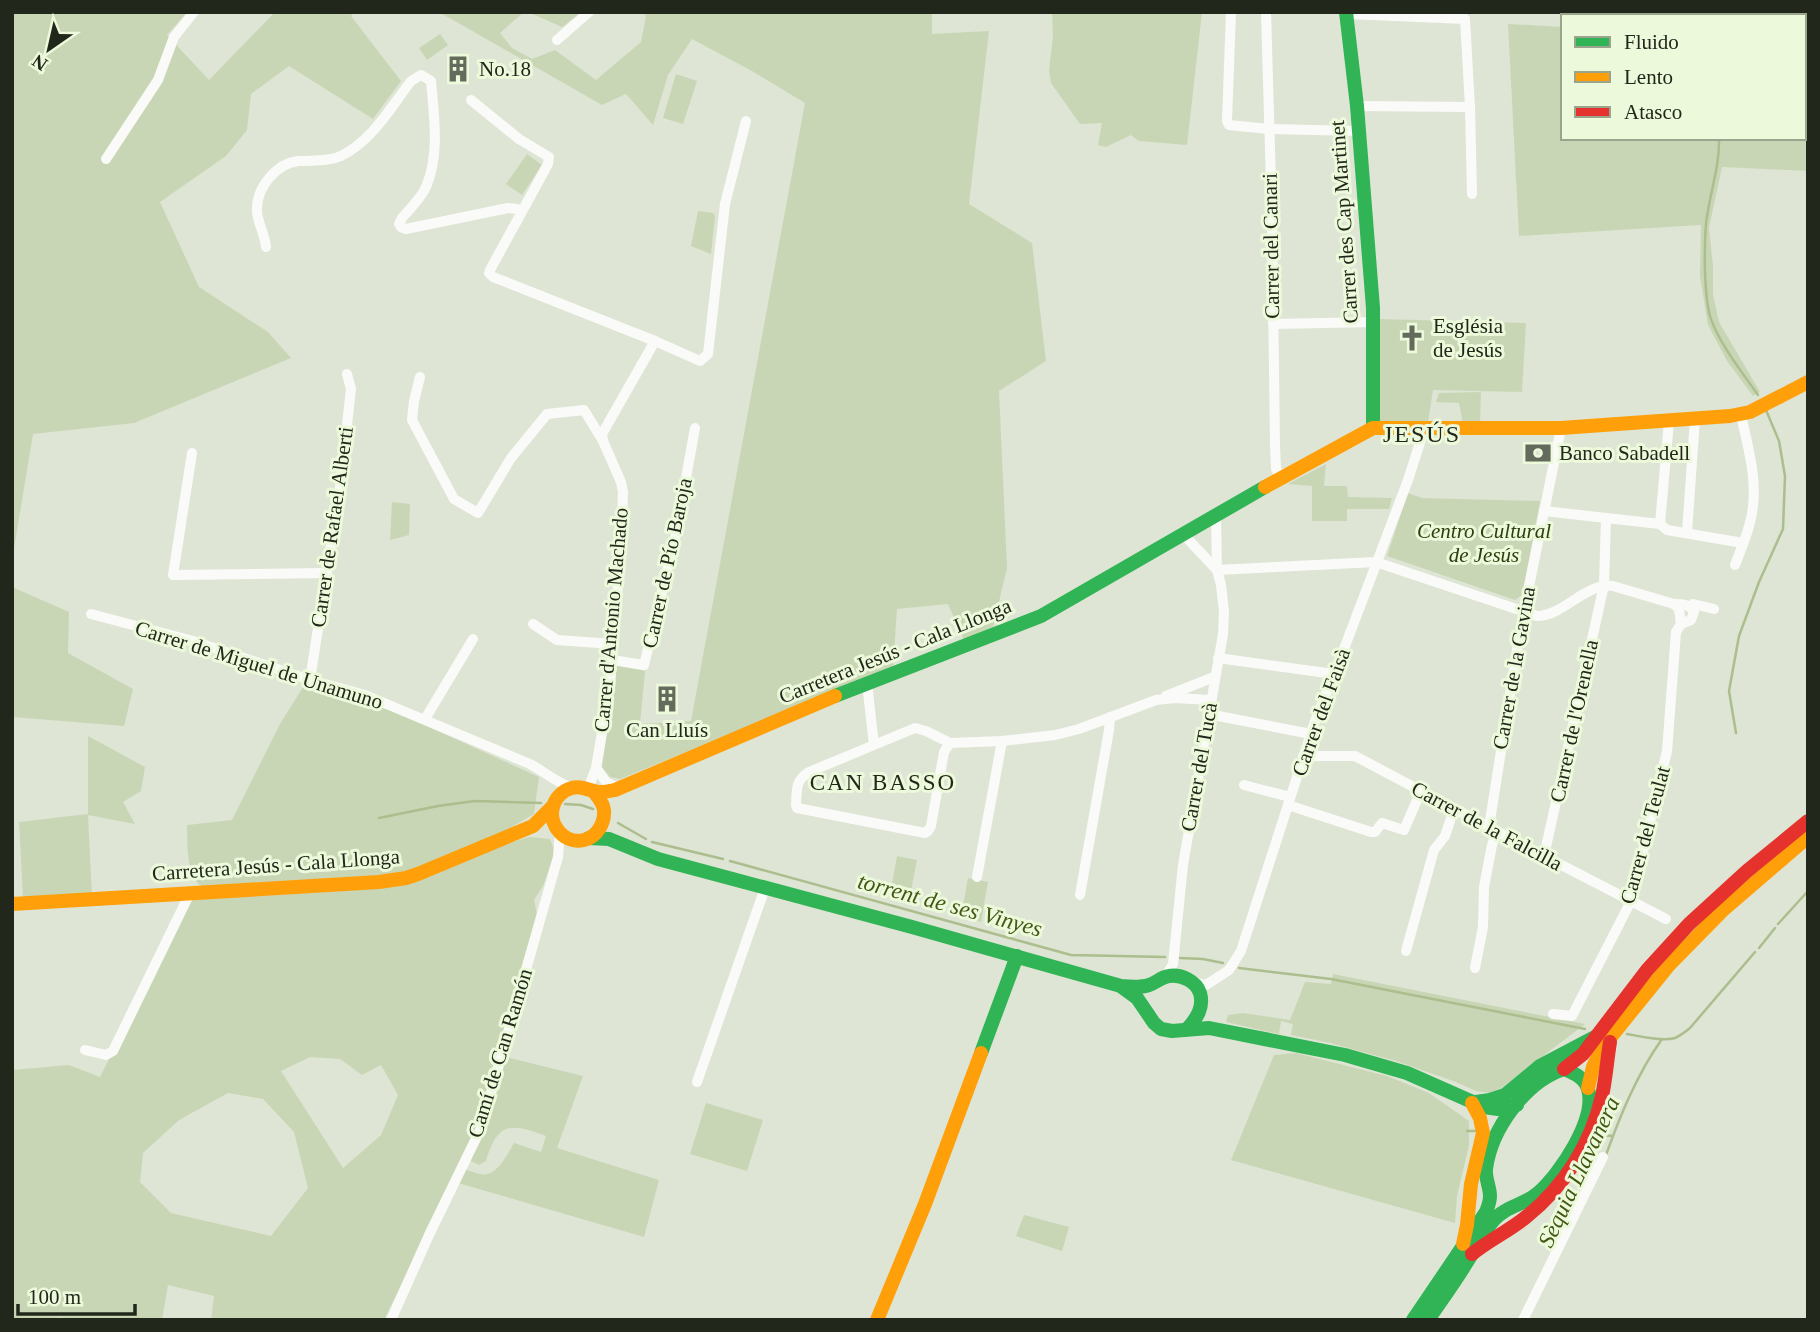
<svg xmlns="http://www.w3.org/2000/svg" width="1820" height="1332" font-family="Georgia,serif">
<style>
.green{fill:#c9d6b5;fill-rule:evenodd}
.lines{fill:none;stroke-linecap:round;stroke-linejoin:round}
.stream{stroke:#acbe8d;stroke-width:2.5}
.street{stroke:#fafbf9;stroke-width:10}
.fast{stroke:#30b455;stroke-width:14}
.slow{stroke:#ff9f0a;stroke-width:14}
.jam{stroke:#e5322d;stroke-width:14}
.labels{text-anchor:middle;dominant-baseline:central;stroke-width:6;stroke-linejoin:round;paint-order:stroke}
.poi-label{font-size:21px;fill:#22271b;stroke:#ecf9da;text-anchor:start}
.street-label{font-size:21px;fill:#22271b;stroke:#ecf9da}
.park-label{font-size:21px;font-style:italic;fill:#2e3e0e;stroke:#ecf9da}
.neighbourhood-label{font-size:23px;letter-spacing:2px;fill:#22271b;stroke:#ecf9da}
.water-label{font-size:23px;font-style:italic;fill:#415712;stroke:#ecf9da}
.quarter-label{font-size:24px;letter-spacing:2px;fill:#22271b;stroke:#ecf9da}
</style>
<rect width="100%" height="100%" fill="#dee5d4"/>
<g class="green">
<polygon points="12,12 187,12 167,35 209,80 275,12 355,12 351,16 401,81 373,119 289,66 251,94 247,130 226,156 160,202 199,287 268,332 291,358 134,423 33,434 12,561"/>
<polygon points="439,12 524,12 500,33 512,48 532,59 555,50 596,80 641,42 646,16 642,12 932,12 932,34 989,31 969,204 1032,243 1046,361 999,391 1007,568 993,627 964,640 948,604 897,609 893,667 620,779 610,777 602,767 617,665 645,671 640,724 691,721 805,103 752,71 692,39 668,75 653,125 626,94 602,105"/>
<polygon points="528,12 581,12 562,27"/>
<polygon points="1052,12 1202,12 1187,145 1139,141 1131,135 1106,147 1098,145 1102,123 1080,124 1051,83 1049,70 1053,37"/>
<polygon points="1744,12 1808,12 1808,171 1722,167 1709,228 1713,266 1713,294 1719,322 1760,392 1753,396 1727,361 1708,325 1700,276 1701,225 1519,236 1508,24 1563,27 1563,138 1804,138 1804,16 1744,16"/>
<polygon points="440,34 448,45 427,60 419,48"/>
<polygon points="676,74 697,81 683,124 663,118"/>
<polygon points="527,154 542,165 522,195 506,184"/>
<polygon points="698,211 713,213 715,216 711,254 691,246"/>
<polygon points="1380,319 1526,323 1522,392 1433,390 1428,422 1377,422"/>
<polygon points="1481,392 1480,423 1463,423 1459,403 1436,402 1439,393"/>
<polygon points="1326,464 1324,486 1347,486 1348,497 1392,498 1389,509 1347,509 1347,521 1312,521 1312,486 1288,484"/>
<polygon points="1408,493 1422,498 1540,501 1522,595 1515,600 1387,556"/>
<polygon points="392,502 410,504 409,535 390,540"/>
<polygon points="12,587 69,612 68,653 133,689 124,726 12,717"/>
<path d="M305,684l58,13 176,80 -5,37 -34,20 -92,40 -203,14c-20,-8 -17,-44 -18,-63l45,-5 48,-96z"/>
<polygon points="88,736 145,767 141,791 123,802 135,824 88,815 92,895 23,898 19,822 88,814"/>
<path d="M529,837l21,2 5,13 -12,34 -9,14 3,14 -50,172 -7,36 -96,198h-173l3,-24 -46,-11 -6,35h-97l-6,-3 -2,3h-45v-250l57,-5 31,12 90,-179 150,-9 144,-38zM310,1057l30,2 22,16 19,-10 17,30 -17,40 -38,33 -62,-97zM228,1093l35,6 31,33 14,56 -37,48 -100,-23 -31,-31 3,-29 36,-33z"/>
<polygon points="897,856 917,860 909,901 890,895"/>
<polygon points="968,878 988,882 981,922 961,917"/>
<polygon points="1333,974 1585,1024 1501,1088 1490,1093 1476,1091 1456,1082 1396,1061 1330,1043 1291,1035 1293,1024 1281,1021 1279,1034 1226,1022 1228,1015 1243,1013 1290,1020 1305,982 1331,984"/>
<polygon points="1296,1053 1387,1076 1429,1093 1469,1121 1469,1145 1457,1196 1455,1223 1231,1160 1274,1055"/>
<path d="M506,1057l77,19 -26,72 102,32 -15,57 -186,-54 6,-14c7,2 17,7 24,5 12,-4 20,-21 26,-31l27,9 5,-16c-35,-13 -48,-15 -60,25l-7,4 -10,-5 21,-44z"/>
<polygon points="706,1103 763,1120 747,1171 690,1154"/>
<polygon points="1024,1215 1069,1227 1062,1251 1016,1236"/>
</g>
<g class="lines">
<g class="stream">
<path d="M1719,138c1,29 -10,57 -13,86 -2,23 -2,70 4,92 8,26 32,56 48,79"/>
<polyline points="1736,733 1729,691 1739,636 1759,582 1783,529 1785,476 1779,441 1766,410"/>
<polyline points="565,804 581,805 593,809"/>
<polyline points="379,818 438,806 475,801 541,803"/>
<polyline points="618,823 646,839"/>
<polyline points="652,842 723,859"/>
<polyline points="730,861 1071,955 1165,957"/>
<polyline points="1778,924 1808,891"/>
<polyline points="1759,948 1775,928"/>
<polyline points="1180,958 1203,959 1223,963"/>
<polyline points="1239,968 1331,979 1585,1029"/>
<path d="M1627,1034c12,2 36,8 48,4 5,-2 10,-6 15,-10l65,-76"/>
<polyline points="1467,1131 1475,1131"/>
<polyline points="1598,1135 1613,1136"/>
<path d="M1606,1155c14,-39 31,-81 56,-116"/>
</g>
<g class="street">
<polyline points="1231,12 1227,121 1229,125 1269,129 1359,131"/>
<polyline points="1266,12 1272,219 1275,445 1276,469 1282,478"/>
<polyline points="1347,14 1465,19 1470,107 1357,106"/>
<polyline points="557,40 589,12"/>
<polyline points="471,100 519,139 549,157 548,164 490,270 489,273 493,277 655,341 700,361 708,354 725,204 746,121"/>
<polyline points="1470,107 1472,194"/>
<polyline points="106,159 158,80 174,37 194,12"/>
<path d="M266,247c-1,-12 -9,-26 -9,-36 -1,-23 19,-48 42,-50 14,-1 29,1 42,-5 31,-15 50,-49 70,-75l10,-6 10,6c3,34 9,74 -5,106 -5,11 -16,22 -24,31l-3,6 2,3 5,2 102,-21 9,1 4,2"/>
<polyline points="1273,324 1373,322"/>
<polyline points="420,377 414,401 412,420 454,499 478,513 511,458 547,414 584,410 603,441"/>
<polyline points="192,453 173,575 326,573"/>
<polyline points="1544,511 1660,524 1669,421"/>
<polyline points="1660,524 1667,530 1743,543"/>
<polyline points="1687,532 1695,419"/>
<polyline points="1182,533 1217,570"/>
<path d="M1735,565c6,-16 13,-31 16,-47 8,-35 -3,-70 -10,-103"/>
<path d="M1217,570l159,-8 161,54c27,0 47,-33 76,-30l61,18"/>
<path d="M1674,604c8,0 16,0 20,8l-3,8 -10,4 -2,-15z"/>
<polyline points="1690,607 1693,604 1714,609"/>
<path d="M91,614l102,27 117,39 55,15 165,69c15,8 25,18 42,24"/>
<polyline points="533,624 557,640 613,644"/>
<polyline points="1218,658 1334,674"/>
<polyline points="612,660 644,665 676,534 695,428"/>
<polyline points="310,680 340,487 351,389 347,374"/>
<path d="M867,683l7,62 -65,27c-14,9 -12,17 -13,33l1,3 128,25 3,-2 3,-5 13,-74 6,-9 -24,-12 -11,-3 -41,17"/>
<polyline points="1166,696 1214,677"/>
<polyline points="1208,714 1311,734"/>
<polyline points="425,719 473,639"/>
<polyline points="950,743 1002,741 1055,735 1079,729 1156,700 1175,698 1211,700"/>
<polyline points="1303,756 1355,756 1544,856 1666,919"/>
<polyline points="596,768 606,782 618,788"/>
<polyline points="1244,785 1290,797"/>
<polyline points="588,789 596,768 610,685 621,546 623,492 621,482 603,441 602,434 655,341"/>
<polyline points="1288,805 1371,832 1375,832 1382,823 1404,830 1421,791"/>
<polyline points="1489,827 1520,631 1561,428"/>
<polyline points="1544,856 1604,585 1606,518"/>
<polyline points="977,877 1002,741"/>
<polyline points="1080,895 1109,730 1110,717"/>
<polyline points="1406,951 1434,850 1445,836 1454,809"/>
<polyline points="1475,968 1483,927 1484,887 1492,845 1497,832"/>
<polyline points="1166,976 1173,964 1183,865 1223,634 1224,611 1221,585 1217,570 1216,514"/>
<polyline points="1193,983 1206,985 1229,970 1241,951 1315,721 1347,641 1408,480 1425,427"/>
<polyline points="1553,1014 1572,1016 1631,901 1667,751 1676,632 1681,624"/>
<polyline points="85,1050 106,1055 113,1051 190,893"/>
<polyline points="697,1082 765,888"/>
<polyline points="391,1320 429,1235 481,1128 558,857 560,833"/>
<polyline points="1523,1320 1603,1157"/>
</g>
<g class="fast">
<polyline points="1346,12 1357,106 1373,308 1373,428"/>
<polyline points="835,696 1041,616 1265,487"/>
<path d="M589,838l20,1 49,20 254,68 209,59c9,1 19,2 28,-1 7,-2 12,-8 20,-9 12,-2 27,5 31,17 4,14 -3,25 -12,35"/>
<polyline points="1122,987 1137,998 1154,1023 1161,1029 1172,1031 1209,1028 1345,1055 1407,1073 1484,1107 1498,1109 1517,1105"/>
<polyline points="981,1053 1017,956"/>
<polyline points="1476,1102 1490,1100 1505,1095 1540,1066 1595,1037"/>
<path d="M1413,1320l73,-108c2,-5 4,-11 4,-16 0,-9 -5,-18 -4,-27 5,-40 40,-88 78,-100 10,4 21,9 24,20 9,30 -28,85 -50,104 -13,12 -33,13 -45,28 -11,12 -17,28 -26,41 -12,20 -26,39 -39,58"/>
</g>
<g class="slow">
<polyline points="1265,487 1373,428 1561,428 1730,416 1750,412 1808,382"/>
<path d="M593,791c5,6 10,11 11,19 1,13 -7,27 -20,30 -19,5 -36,-15 -31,-33 2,-9 10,-17 19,-19 9,-3 17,3 27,4 5,0 11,-1 16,-2l220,-94"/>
<polyline points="12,904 379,882 406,878 418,874 533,826 552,807"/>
<polyline points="1588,1088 1593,1067 1602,1048 1669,965 1722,911 1808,837"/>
<polyline points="1463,1244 1467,1225 1471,1184 1483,1133 1480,1118 1472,1103"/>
<polyline points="877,1320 925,1204 981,1053"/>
</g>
<g class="jam">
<polyline points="1564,1069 1583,1054 1647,970 1689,924 1747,871 1808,821"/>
<path d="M1472,1254c17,-14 37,-23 54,-37 38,-30 65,-73 76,-121 4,-18 5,-36 8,-54"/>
</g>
</g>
<defs>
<g id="building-bare" transform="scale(2.1)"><path d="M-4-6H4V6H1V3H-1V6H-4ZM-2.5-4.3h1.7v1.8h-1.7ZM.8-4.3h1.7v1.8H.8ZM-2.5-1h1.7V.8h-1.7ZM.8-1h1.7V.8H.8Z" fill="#646a5c" stroke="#ecf9da" stroke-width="2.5" paint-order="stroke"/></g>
<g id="church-bare" transform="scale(2.1)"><path d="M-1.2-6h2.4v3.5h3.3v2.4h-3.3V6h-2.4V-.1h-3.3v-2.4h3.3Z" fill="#646a5c" stroke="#ecf9da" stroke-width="2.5" paint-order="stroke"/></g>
<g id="bank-bare" transform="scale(2.1)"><path d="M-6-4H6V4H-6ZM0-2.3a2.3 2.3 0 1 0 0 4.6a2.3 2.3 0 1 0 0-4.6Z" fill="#646a5c" stroke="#ecf9da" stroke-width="2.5" paint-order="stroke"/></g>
</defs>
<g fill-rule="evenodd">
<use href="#building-bare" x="458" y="69"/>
<use href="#church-bare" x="1412" y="338"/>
<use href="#bank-bare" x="1538" y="453"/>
<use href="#building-bare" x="667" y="699"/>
</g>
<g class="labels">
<g class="poi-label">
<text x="479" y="69">No.18</text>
<text x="1433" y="326">Església<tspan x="1433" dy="24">de Jesús</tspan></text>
<text x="1559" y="453">Banco Sabadell</text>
<text x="667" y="730" text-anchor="middle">Can Lluís</text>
</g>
<g class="street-label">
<text transform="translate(1344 222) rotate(-94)">Carrer des Cap Martinet</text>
<text transform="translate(1271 246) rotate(-91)">Carrer del Canari</text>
<text transform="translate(332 527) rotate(-82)">Carrer de Rafael Alberti</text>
<text transform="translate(667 563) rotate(-78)">Carrer de Pío Baroja</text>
<text transform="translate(611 620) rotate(-85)">Carrer d'Antonio Machado</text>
<text transform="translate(895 651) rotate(-22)">Carretera Jesús - Cala Llonga</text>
<text transform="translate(259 665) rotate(17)">Carrer de Miguel de Unamuno</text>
<text transform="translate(1514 668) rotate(-80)">Carrer de la Gavina</text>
<text transform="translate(1321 712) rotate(-70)">Carrer del Faisà</text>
<text transform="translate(1574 721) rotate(-78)">Carrer de l'Orenella</text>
<text transform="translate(1199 767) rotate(-80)">Carrer del Tucà</text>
<text transform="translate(1487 826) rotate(28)">Carrer de la Falcilla</text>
<text transform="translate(1645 835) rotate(-75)">Carrer del Teulat</text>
<text transform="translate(276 865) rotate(-4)">Carretera Jesús - Cala Llonga</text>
<text transform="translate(500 1053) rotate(-73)">Camí de Can Ramón</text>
</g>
<g class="park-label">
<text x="1484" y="531">Centro Cultural<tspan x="1484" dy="24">de Jesús</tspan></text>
</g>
<g class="neighbourhood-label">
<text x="883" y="782">CAN BASSO</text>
</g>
<g class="water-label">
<text transform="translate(950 905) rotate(15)">torrent de ses Vinyes</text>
<text transform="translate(1579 1172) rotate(-65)">Sèquia Llavanera</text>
</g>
<g class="quarter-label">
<text x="1422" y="434">JESÚS</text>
</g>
</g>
<rect width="1820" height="1332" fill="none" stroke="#22271b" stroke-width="28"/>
<rect x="1561" y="14" width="245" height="126" fill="#ecf9da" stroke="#9ba58e" stroke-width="2"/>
<rect x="1575" y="37" width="35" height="10" fill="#30b455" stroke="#9ba58e" stroke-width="2"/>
<text x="1624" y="49" font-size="21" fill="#22271b">Fluido</text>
<rect x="1575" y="72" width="35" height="10" fill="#ff9f0a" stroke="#9ba58e" stroke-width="2"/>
<text x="1624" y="84" font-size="21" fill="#22271b">Lento</text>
<rect x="1575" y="107" width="35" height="10" fill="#e5322d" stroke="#9ba58e" stroke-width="2"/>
<text x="1624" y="119" font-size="21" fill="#22271b">Atasco</text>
<g transform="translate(49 49) rotate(214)" stroke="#ecf9da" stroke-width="5" paint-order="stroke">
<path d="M0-5L12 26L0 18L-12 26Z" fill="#22271b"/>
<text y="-10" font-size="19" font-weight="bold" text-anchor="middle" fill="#22271b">N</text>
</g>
<path d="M18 1304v10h117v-10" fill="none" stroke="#22271b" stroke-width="3.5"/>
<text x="28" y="1304" font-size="21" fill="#22271b" stroke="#ecf9da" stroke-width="5" paint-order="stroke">100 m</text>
</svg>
